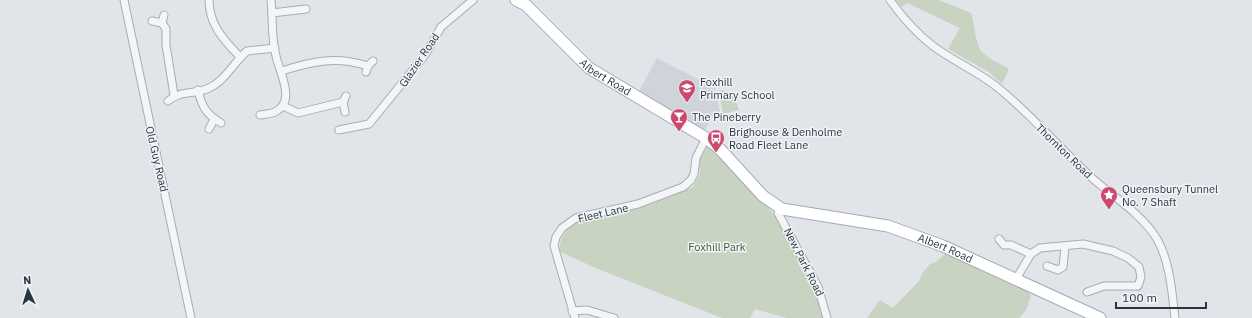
<svg xmlns="http://www.w3.org/2000/svg" width="1252" height="318" font-family="'IBM Plex Sans',sans-serif">
<style>
.built{fill:#cfd4db}
.green{fill:#c8d3c2}
.lines{fill:none;stroke-linecap:round;stroke-linejoin:round}
.street-casing{stroke:#a6adb3;stroke-width:9}
.primary-casing{stroke:#a0abb5;stroke-width:13}
.street{stroke:#f3f5f7;stroke-width:7}
.primary{stroke:#fff;stroke-width:11}
.labels{text-anchor:middle;dominant-baseline:central;stroke-width:3;stroke-linejoin:round;paint-order:stroke}
.street-label{font-size:11px;fill:#293540;stroke:#f0f4f7}
.poi-label{font-size:11px;fill:#293540;stroke:#f0f4f7;text-anchor:start}
.park-label{font-size:11px;fill:#435c37;stroke:#f0f4f7}
</style>
<rect width="100%" height="100%" fill="#e1e5e9"/>
<polygon class="built" points="657,58 715,88 720,114 714,115 704,131 638,93"/>
<g class="green">
<path d="M896,0h43l32,13c4,11 4,31 11,39 7,7 19,12 27,17l-7,15 -13,-12 -41,-23 12,-21 -53,-25 -5,4z"/>
<polygon points="722,90 733,94 739,110 723,114 719,92"/>
<polygon points="708,146 777,217 813,285 823,318 786,318 755,309 750,318 722,318 593,267 559,251 561,239 566,231 579,221 649,205 693,187 700,174 699,160"/>
<polygon points="946,253 1027,291 1031,296 1026,310 1019,318 867,318 880,300 893,308 920,280 921,275 930,264 936,262"/>
</g>
<g class="lines">
<g class="street-casing">
<g id="street">
<polyline points="124,0 191,318"/>
<path d="M209,0c0,25 15,40 31,57"/>
<path d="M890,0c12,17 26,33 43,46 20,15 44,25 64,41 34,27 62,61 94,90 22,20 50,36 66,62 13,23 15,53 18,79"/>
<polyline points="272,13 306,9"/>
<polyline points="152,21 162,23 164,15"/>
<polyline points="162,23 166,29 166,45 174,95"/>
<path d="M282,71c31,-10 54,-15 86,-5"/>
<polyline points="366,72 368,66 373,61"/>
<path d="M198,90c4,17 8,24 23,33"/>
<path d="M168,101c12,-11 27,-6 41,-13 16,-7 25,-26 38,-37l28,-3"/>
<polyline points="283,106 298,113 343,102"/>
<polyline points="345,112 343,102 346,96"/>
<path d="M260,115c5,-1 11,-1 15,-3 22,-11 4,-40 1,-56 -5,-18 -3,-38 -5,-56"/>
<polyline points="209,129 214,119"/>
<polyline points="339,130 369,124 425,55 441,27 473,0"/>
<polyline points="782,209 778,213 818,287 827,318"/>
<polyline points="999,239 1004,245 1011,245 1031,254"/>
<polyline points="1047,266 1058,270 1063,267 1065,247"/>
<polyline points="1016,279 1031,254 1040,248 1083,244 1113,251 1128,258 1139,267 1141,277 1138,286 1104,286 1087,292"/>
<polyline points="572,311 587,310 614,318"/>
<polyline points="575,318 554,246 556,237 562,228 576,218 638,204 683,187 691,180 694,174 696,158 706,138"/>
</g>
</g>
<g class="primary-casing">
<g id="primary">
<path id="s1" d="M516,0l10,5 63,63 117,70 14,11 43,47 19,13 106,17 55,20 157,72"/>
</g>
</g>
<use href="#street" class="street"/>
<use href="#primary" class="primary"/>
</g>
<defs>
<g id="school-pin" transform="scale(0.9)"><path d="M0 17L-7.5 6A9.5 9.5 0 1 1 7.5 6Z" fill="#cc486d" stroke="#f0f4f7"/><path d="M0-5L7-2L0 1L-7-2ZM-4 1L0 2.5L4 1V4Q0 6-4 4Z" fill="#fff"/></g>
<g id="bar-pin" transform="scale(0.9)"><path d="M0 17L-7.5 6A9.5 9.5 0 1 1 7.5 6Z" fill="#cc486d" stroke="#f0f4f7"/><path d="M-6-5H6L.8 .8V4.5H3.5V6h-7V4.5H-.8V.8Z" fill="#fff"/></g>
<g id="bus-pin" transform="scale(0.9)"><path d="M0 17L-7.5 6A9.5 9.5 0 1 1 7.5 6Z" fill="#cc486d" stroke="#f0f4f7"/><path d="M-5-6H5V4H4V6H2V4H-2V6H-4V4H-5ZM-3.5-4V0h7V-4ZM-3.5 1.2v1.5H-2V1.2ZM2 1.2v1.5H3.5V1.2Z" fill="#fff"/></g>
<g id="sight-pin" transform="scale(0.9)"><path d="M0 17L-7.5 6A9.5 9.5 0 1 1 7.5 6Z" fill="#cc486d" stroke="#f0f4f7"/><path d="M0-6L1.8-2.2L6-1.7L2.9 1.2L3.7 5.4L0 3.3L-3.7 5.4L-2.9 1.2L-6-1.7L-1.8-2.2Z" fill="#fff"/></g>
</defs>
<g fill-rule="evenodd">
<use href="#school-pin" x="687" y="88"/>
<use href="#bar-pin" x="679" y="117"/>
<use href="#bus-pin" x="716" y="138"/>
<use href="#sight-pin" x="1109" y="195"/>
</g>
<g class="labels">
<g class="street-label">
<text transform="translate(419 60) rotate(-56)">Glazier Road</text>
<text stroke="none"><textPath href="#s1" startOffset="119">Albert Road</textPath></text>
<text transform="translate(1064 151) rotate(44)">Thornton Road</text>
<text transform="translate(157 159) rotate(77)">Old Guy Road</text>
<text transform="translate(603 213) rotate(-13)">Fleet Lane</text>
<text stroke="none"><textPath href="#s1" startOffset="510">Albert Road</textPath></text>
<text transform="translate(804 262) rotate(63)">New Park Road</text>
</g>
<g class="poi-label">
<text x="700" y="82">Foxhill<tspan x="700" dy="13">Primary School</tspan></text>
<text x="692" y="117">The Pineberry</text>
<text x="729" y="132">Brighouse &amp; Denholme<tspan x="729" dy="13">Road Fleet Lane</tspan></text>
<text x="1122" y="189">Queensbury Tunnel<tspan x="1122" dy="13">No. 7 Shaft</tspan></text>
</g>
<g class="park-label">
<text x="717" y="247">Foxhill Park</text>
</g>
</g>
<g transform="translate(28 290) rotate(356)" stroke="#f0f4f7" stroke-width="3" paint-order="stroke">
<path d="M0-3L7 15L0 10L-7 15Z" fill="#293540"/>
<text y="-6" font-size="11" font-weight="bold" text-anchor="middle" fill="#293540">N</text>
</g>
<path d="M1116 302v6h90v-6" fill="none" stroke="#293540" stroke-width="2"/>
<text x="1122" y="302" font-size="12" fill="#293540" stroke="#f0f4f7" stroke-width="3" paint-order="stroke">100 m</text>
</svg>
